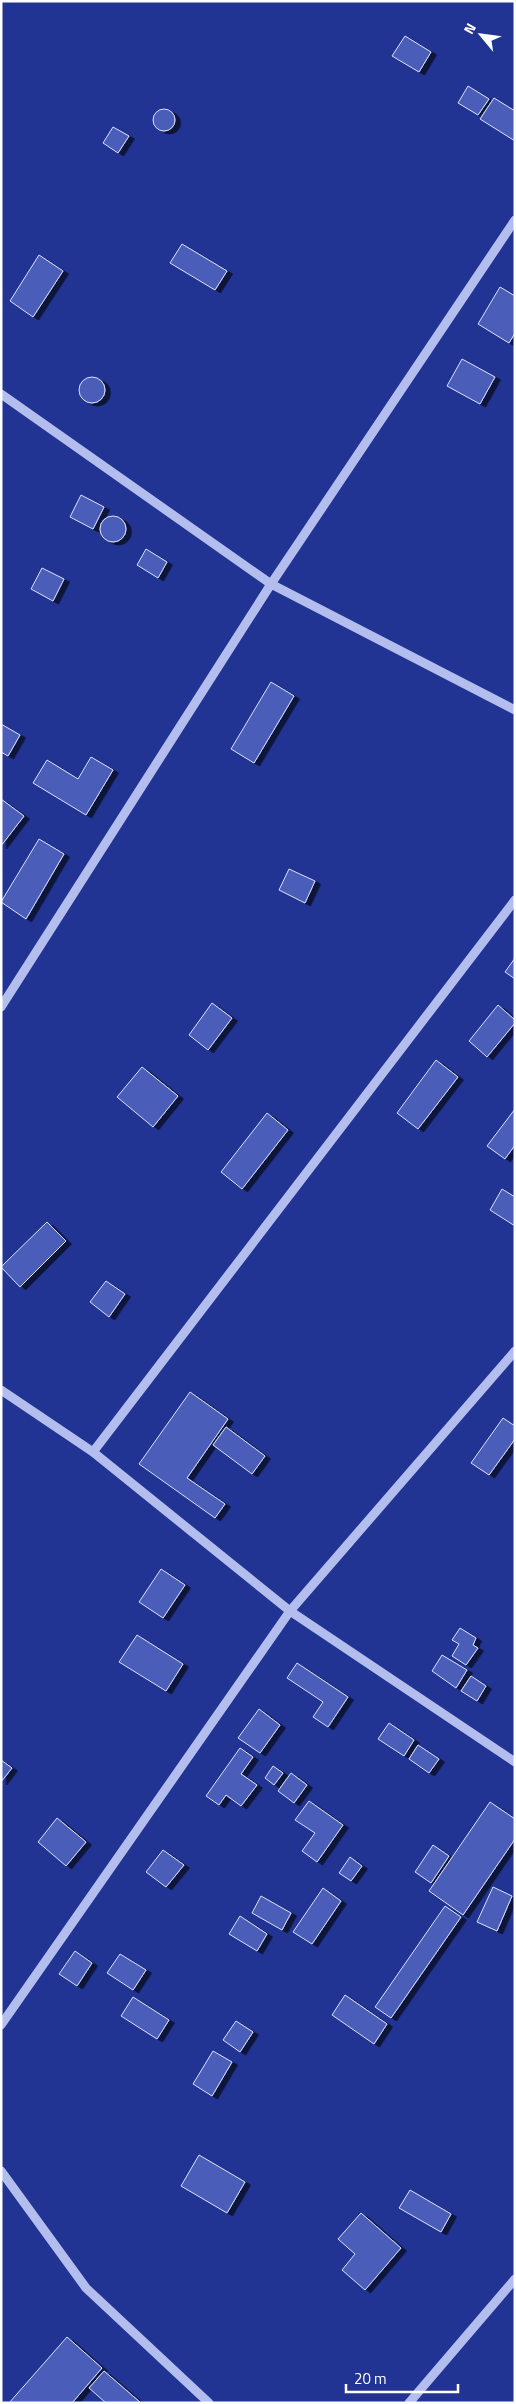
<svg xmlns="http://www.w3.org/2000/svg" width="516" height="2404" font-family="'Titillium Web',sans-serif">
<style>
.building{fill:#4a5db9;stroke:#d9dffa;filter:url(#shadow)}
.lines{fill:none;stroke-linecap:round;stroke-linejoin:round}
.minor{stroke:#b3beee;stroke-width:9}
</style>
<defs>
<filter id="shadow"><feDropShadow dx="5.5" dy="3" stdDeviation="0" flood-color="#0009"/></filter>
</defs>
<rect width="100%" height="100%" fill="#213493"/>
<g class="building">
<polygon points="405,36 431,52 419,72 392,56"/>
<polygon points="468,86 489,99 478,115 458,103"/>
<polygon points="494,98 515,111 515,141 480,119"/>
<circle cx="164" cy="120" r="11"/>
<polygon points="113,127 129,136 118,153 103,143"/>
<polygon points="182,244 227,271 215,290 170,263"/>
<polygon points="39,255 63,271 33,317 10,301"/>
<polygon points="500,287 515,296 515,333 509,343 478,324"/>
<polygon points="462,359 495,377 480,404 447,386"/>
<circle cx="92" cy="390" r="13"/>
<polygon points="81,495 104,507 93,529 70,517"/>
<circle cx="113" cy="529" r="13"/>
<polygon points="146,549 167,562 158,578 137,565"/>
<polygon points="42,568 64,579 53,601 31,589"/>
<polygon points="271,682 294,696 254,763 231,749"/>
<polygon points="1,724 20,735 8,756 1,752"/>
<polygon points="91,757 113,770 86,815 33,783 47,760 78,779"/>
<polygon points="1,799 24,816 1,846"/>
<polygon points="39,839 64,854 26,919 1,902"/>
<polygon points="289,869 315,881 305,903 279,890"/>
<polygon points="515,958 515,979 505,972"/>
<polygon points="212,1003 232,1018 208,1050 189,1035"/>
<polygon points="498,1005 515,1020 515,1023 487,1057 469,1041"/>
<polygon points="436,1060 458,1077 418,1129 397,1113"/>
<polygon points="142,1067 178,1096 153,1127 117,1097"/>
<polygon points="515,1109 515,1145 505,1159 487,1146"/>
<polygon points="267,1113 288,1130 242,1189 221,1172"/>
<polygon points="502,1189 515,1197 515,1226 490,1210"/>
<polygon points="47,1222 66,1241 20,1287 1,1267"/>
<polygon points="106,1281 125,1294 109,1317 90,1302"/>
<polygon points="190,1392 228,1419 187,1478 225,1504 215,1518 139,1464"/>
<polygon points="503,1418 515,1426 515,1439 489,1475 471,1463"/>
<polygon points="226,1427 265,1456 252,1474 213,1445"/>
<polygon points="161,1569 185,1585 163,1618 139,1602"/>
<polygon points="460,1628 476,1638 473,1645 478,1648 466,1665 452,1656 459,1644 452,1640"/>
<polygon points="137,1635 183,1664 166,1691 119,1662"/>
<polygon points="442,1655 467,1670 456,1688 432,1671"/>
<polygon points="297,1663 348,1697 328,1727 313,1717 323,1702 287,1678"/>
<polygon points="471,1676 486,1686 477,1701 461,1691"/>
<polygon points="259,1709 280,1725 260,1753 238,1738"/>
<polygon points="389,1723 414,1740 404,1756 378,1739"/>
<polygon points="418,1745 439,1759 429,1773 409,1759"/>
<polygon points="240,1748 253,1757 241,1774 257,1785 241,1806 226,1795 219,1805 206,1796"/>
<polygon points="1,1760 12,1768 1,1782"/>
<polygon points="273,1766 283,1773 274,1785 265,1778"/>
<polygon points="291,1773 307,1785 294,1803 278,1791"/>
<polygon points="309,1801 343,1825 317,1862 302,1851 315,1833 295,1820"/>
<polygon points="490,1802 515,1819 515,1839 463,1915 429,1891"/>
<polygon points="57,1818 86,1842 66,1866 38,1842"/>
<polygon points="433,1845 449,1856 431,1883 415,1872"/>
<polygon points="163,1850 184,1865 166,1887 146,1872"/>
<polygon points="350,1857 362,1866 351,1881 339,1873"/>
<polygon points="493,1887 512,1896 497,1931 477,1922"/>
<polygon points="323,1888 341,1901 312,1944 293,1932"/>
<polygon points="261,1896 291,1913 282,1930 252,1913"/>
<polygon points="445,1906 461,1917 391,2018 375,2007"/>
<polygon points="240,1916 267,1934 257,1951 229,1934"/>
<polygon points="75,1951 92,1963 77,1986 59,1974"/>
<polygon points="120,1954 146,1970 133,1990 107,1973"/>
<polygon points="345,1995 387,2024 374,2044 332,2015"/>
<polygon points="133,1997 169,2020 157,2039 121,2016"/>
<polygon points="236,2021 253,2032 240,2052 223,2040"/>
<polygon points="213,2051 232,2062 212,2096 193,2084"/>
<polygon points="199,2155 245,2182 227,2213 181,2186"/>
<polygon points="410,2190 451,2214 441,2232 399,2208"/>
<polygon points="361,2213 401,2248 365,2290 342,2270 355,2254 338,2239"/>
<polygon points="67,2337 102,2368 72,2403 9,2403"/>
<polygon points="104,2371 141,2403 106,2403 89,2388"/>
</g>
<g class="lines">
<g class="minor">
<polyline points="1,394 271,584 515,710"/>
<polyline points="1,1007 271,584 515,220"/>
<polyline points="1,1390 93,1452 290,1611 515,1762"/>
<polyline points="93,1452 515,900"/>
<polyline points="1,2025 290,1611 515,1351"/>
<polyline points="1,2171 86,2288 209,2403"/>
<polyline points="409,2403 515,2279"/>
</g>
</g>
<rect width="516" height="2404" fill="none" stroke="#ffffff" stroke-width="5"/>
<g transform="translate(481 35) rotate(299)" stroke="#213493" stroke-width="4" paint-order="stroke">
<path d="M0-4L9 19L0 12L-9 19Z" fill="#ffffff"/>
<text y="-8" font-size="14" font-weight="bold" text-anchor="middle" fill="#ffffff">N</text>
</g>
<path d="M346 2384v8h112v-8" fill="none" stroke="#ffffff" stroke-width="2.5"/>
<text x="354" y="2384" font-size="15" fill="#ffffff" stroke="#213493" stroke-width="4" paint-order="stroke">20 m</text>
</svg>
